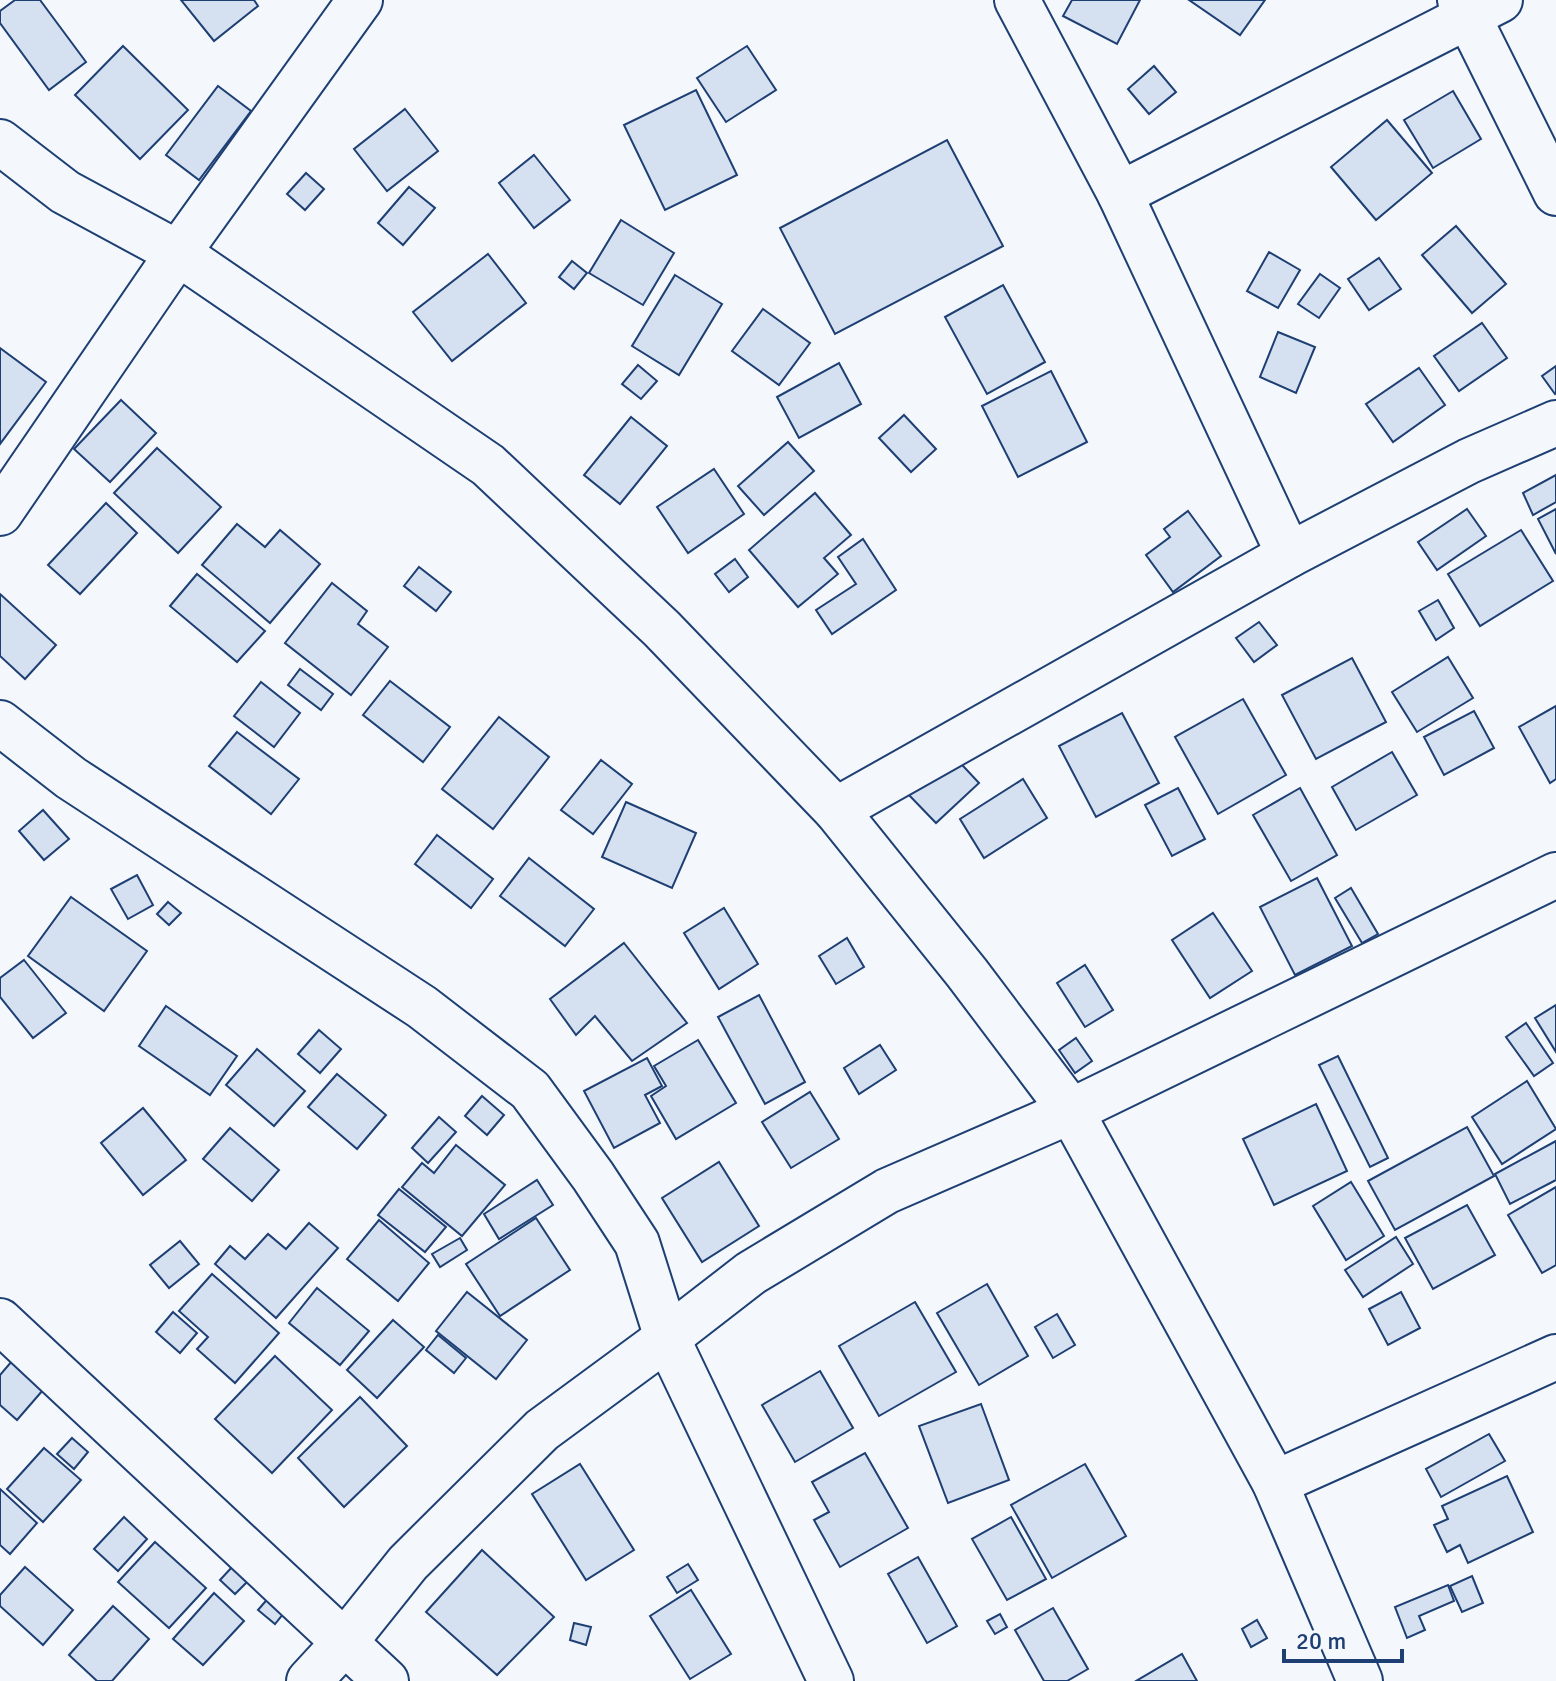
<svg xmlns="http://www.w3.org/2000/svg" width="1556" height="1681" font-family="Signika,sans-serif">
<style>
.building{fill:#d5e0f0;stroke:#1d3f73;stroke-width:2}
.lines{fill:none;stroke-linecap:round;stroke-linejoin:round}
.minor-casing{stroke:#1d3f73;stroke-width:48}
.minor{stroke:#f4f7fb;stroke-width:44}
</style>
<rect width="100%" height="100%" fill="#f4f7fb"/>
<g class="building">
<polygon points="15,0 40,0 86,62 49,90 0,23 0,11"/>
<polygon points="181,0 254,0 258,6 214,41"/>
<polygon points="1072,0 1140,0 1117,44 1063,16"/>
<polygon points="1189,0 1265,0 1240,35"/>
<polygon points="123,46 188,110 140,159 75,95"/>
<polygon points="747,46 776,90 726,122 697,78"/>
<polygon points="1154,66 1176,92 1149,114 1128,89"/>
<polygon points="218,86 251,111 199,180 166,155"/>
<polygon points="696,90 737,175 665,210 624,125"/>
<polygon points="1453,91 1481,139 1433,168 1404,120"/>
<polygon points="405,109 438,151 387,191 354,149"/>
<polygon points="1387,120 1432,173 1376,220 1331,167"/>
<polygon points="947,140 1003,246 835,334 780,228"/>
<polygon points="534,155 570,200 534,228 499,183"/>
<polygon points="306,173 324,189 305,210 287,194"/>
<polygon points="409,187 435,208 403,245 378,223"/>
<polygon points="621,220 674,253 643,305 589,273"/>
<polygon points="1456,226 1506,284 1472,313 1422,255"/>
<polygon points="1269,252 1300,270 1278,308 1247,291"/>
<polygon points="488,254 526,303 452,361 413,312"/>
<polygon points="1379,258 1401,289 1369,310 1348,279"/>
<polygon points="572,261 587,273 574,289 559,277"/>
<polygon points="1320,274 1340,288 1319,318 1298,304"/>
<polygon points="675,275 722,304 679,375 632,346"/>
<polygon points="1003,285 1045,362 987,394 945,317"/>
<polygon points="763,309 810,343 779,385 732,351"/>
<polygon points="1482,323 1507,358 1459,391 1434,356"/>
<polygon points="1278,332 1315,347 1296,393 1260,377"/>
<polygon points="0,348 46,382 0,444"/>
<polygon points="839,363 861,404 799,438 777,397"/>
<polygon points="638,365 657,381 641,399 622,384"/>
<polygon points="1556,366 1556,393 1555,394 1542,376"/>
<polygon points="1419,368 1445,405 1393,442 1366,404"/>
<polygon points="1051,371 1087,442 1018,477 982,406"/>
<polygon points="121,400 156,433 110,482 74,449"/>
<polygon points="904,415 936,449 911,472 879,438"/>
<polygon points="631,417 667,446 620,504 584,475"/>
<polygon points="788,442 814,471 764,515 738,486"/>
<polygon points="157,448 221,507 178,553 114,493"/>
<polygon points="714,469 744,514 688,553 657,507"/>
<polygon points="1556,475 1556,502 1533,515 1523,493"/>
<polygon points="815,493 851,535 824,558 838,574 798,607 749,550"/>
<polygon points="106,503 137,533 80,594 48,565"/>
<polygon points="1467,509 1486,536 1437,570 1418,542"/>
<polygon points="1556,509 1556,554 1538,519"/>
<polygon points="1188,511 1221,556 1173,592 1146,555 1170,537 1164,529"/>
<polygon points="237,524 265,547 280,530 320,564 270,623 202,565"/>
<polygon points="1521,530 1553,581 1480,626 1448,574"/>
<polygon points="863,539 896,590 832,634 816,610 856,584 838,557"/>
<polygon points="735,559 748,577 729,592 715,574"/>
<polygon points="419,567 451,592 436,611 404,586"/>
<polygon points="197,574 265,631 237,662 170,606"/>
<polygon points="332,583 367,611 358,624 388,647 351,695 285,643"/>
<polygon points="0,594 56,645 25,679 0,656"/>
<polygon points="1438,600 1454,628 1436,640 1419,611"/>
<polygon points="1259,622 1277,645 1254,662 1236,638"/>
<polygon points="1448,657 1473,698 1417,732 1392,692"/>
<polygon points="1352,658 1386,722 1316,759 1282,695"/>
<polygon points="300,669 333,694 321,710 288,685"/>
<polygon points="390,681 450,727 423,762 363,715"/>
<polygon points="261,682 300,713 274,747 234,716"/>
<polygon points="1243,699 1286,775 1218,814 1175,737"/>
<polygon points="1556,706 1556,779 1550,783 1519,727"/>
<polygon points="1474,711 1494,748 1444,775 1424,737"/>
<polygon points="1122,713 1159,783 1096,817 1059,746"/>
<polygon points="499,717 549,757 493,829 442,789"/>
<polygon points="237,732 299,779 271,814 209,766"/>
<polygon points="950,752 979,783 936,823 907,793"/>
<polygon points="1392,752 1417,795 1356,830 1332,787"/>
<polygon points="601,760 632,784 593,834 561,810"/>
<polygon points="1023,779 1047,818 984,858 960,819"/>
<polygon points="1178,788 1205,839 1172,856 1145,805"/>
<polygon points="1300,788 1337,855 1291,881 1253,815"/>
<polygon points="626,802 696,833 672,888 602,857"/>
<polygon points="43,810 69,839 44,860 19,831"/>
<polygon points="437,835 493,879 471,908 415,864"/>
<polygon points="529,858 594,909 565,946 500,896"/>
<polygon points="137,875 153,905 128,919 111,889"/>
<polygon points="1317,878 1352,946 1295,975 1260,907"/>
<polygon points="1351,888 1378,934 1362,943 1335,898"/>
<polygon points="71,897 147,951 104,1011 28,956"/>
<polygon points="168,902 181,913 169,925 157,914"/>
<polygon points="724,908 758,964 719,989 684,933"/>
<polygon points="1213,913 1252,971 1210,998 1172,940"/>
<polygon points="847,938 864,967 836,984 819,956"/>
<polygon points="624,943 687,1023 632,1061 595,1016 576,1035 550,999"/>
<polygon points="24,960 66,1013 33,1038 0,997 0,978"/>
<polygon points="1085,965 1113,1010 1085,1027 1057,983"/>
<polygon points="759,995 805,1082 765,1104 718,1017"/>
<polygon points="1556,1005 1556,1052 1535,1018"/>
<polygon points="166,1006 237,1056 210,1095 139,1046"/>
<polygon points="1526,1023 1553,1063 1534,1076 1506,1037"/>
<polygon points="319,1030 341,1049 320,1073 298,1054"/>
<polygon points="1076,1038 1092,1061 1075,1073 1059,1050"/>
<polygon points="698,1040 736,1103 676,1139 651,1096 666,1086 654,1066"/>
<polygon points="880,1045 896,1070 859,1094 844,1068"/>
<polygon points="257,1049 305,1091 274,1126 226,1085"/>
<polygon points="1338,1056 1388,1158 1370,1167 1319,1065"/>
<polygon points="647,1058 662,1086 645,1095 660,1123 614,1148 584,1091"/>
<polygon points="337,1074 386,1115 357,1149 308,1107"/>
<polygon points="1527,1081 1556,1129 1502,1164 1472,1117"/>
<polygon points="810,1092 839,1139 791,1168 762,1122"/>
<polygon points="482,1096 504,1115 487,1135 465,1116"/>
<polygon points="1316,1104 1347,1171 1274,1205 1243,1139"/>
<polygon points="143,1108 186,1160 143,1195 101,1143"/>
<polygon points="439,1117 456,1132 428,1163 412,1148"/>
<polygon points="1467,1127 1494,1176 1395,1230 1368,1181"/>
<polygon points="230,1128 279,1170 252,1201 203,1159"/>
<polygon points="1556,1141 1556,1180 1510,1204 1495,1174"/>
<polygon points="456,1145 505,1185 462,1236 402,1187 422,1163 434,1173"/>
<polygon points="719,1162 759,1226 702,1262 662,1198"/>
<polygon points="537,1180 553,1205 499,1239 484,1214"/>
<polygon points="1351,1182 1384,1236 1346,1260 1313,1206"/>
<polygon points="1556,1187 1556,1265 1542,1273 1508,1215"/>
<polygon points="399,1189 446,1227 425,1252 378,1215"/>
<polygon points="1467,1205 1495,1255 1433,1289 1405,1238"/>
<polygon points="536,1218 570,1270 500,1316 466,1264"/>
<polygon points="379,1220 429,1263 398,1301 347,1259"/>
<polygon points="309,1223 338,1248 276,1318 215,1264 230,1246 245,1259 268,1234 286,1249"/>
<polygon points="1396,1237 1413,1264 1363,1297 1345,1270"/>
<polygon points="460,1238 467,1250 440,1267 432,1254"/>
<polygon points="180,1241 199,1264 169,1288 150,1265"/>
<polygon points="212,1274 279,1333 235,1383 197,1349 208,1337 179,1311"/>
<polygon points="987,1284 1028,1356 979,1385 937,1313"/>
<polygon points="317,1288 369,1331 340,1365 289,1323"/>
<polygon points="467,1292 527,1340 496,1379 436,1331"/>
<polygon points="1401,1292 1420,1328 1388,1345 1369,1309"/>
<polygon points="915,1302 956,1372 879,1416 839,1346"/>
<polygon points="173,1312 197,1333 180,1353 156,1332"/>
<polygon points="1057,1314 1075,1345 1053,1358 1035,1327"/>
<polygon points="393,1320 424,1347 377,1398 347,1370"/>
<polygon points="438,1335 466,1358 454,1373 426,1350"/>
<polygon points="275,1356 332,1410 272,1473 215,1419"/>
<polygon points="12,1361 43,1390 17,1420 0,1405 0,1375"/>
<polygon points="820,1371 853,1428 795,1462 762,1405"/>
<polygon points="360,1397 407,1446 344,1507 298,1458"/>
<polygon points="981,1404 1009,1480 948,1503 919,1426"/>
<polygon points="1489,1434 1505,1461 1441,1497 1426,1469"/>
<polygon points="72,1438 88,1452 74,1469 57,1454"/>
<polygon points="44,1448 81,1480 43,1522 7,1489"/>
<polygon points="865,1453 908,1528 840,1567 814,1520 829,1512 812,1482"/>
<polygon points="580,1464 634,1550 586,1580 532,1494"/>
<polygon points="1085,1464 1126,1536 1052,1578 1011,1505"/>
<polygon points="1507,1476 1533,1532 1468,1563 1460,1545 1447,1552 1434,1525 1448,1519 1442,1506"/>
<polygon points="0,1489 37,1523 10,1554 0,1545"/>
<polygon points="124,1517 147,1539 118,1571 94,1549"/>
<polygon points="1011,1517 1046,1579 1007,1600 972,1539"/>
<polygon points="155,1542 206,1588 169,1628 118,1582"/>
<polygon points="482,1550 554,1617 497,1675 426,1612"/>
<polygon points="918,1557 957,1626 927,1643 888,1574"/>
<polygon points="688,1564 698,1580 677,1593 667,1577"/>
<polygon points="233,1566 249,1580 235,1594 220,1580"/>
<polygon points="25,1567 73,1610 43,1645 0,1606 0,1595"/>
<polygon points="1472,1576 1483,1603 1462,1612 1450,1586"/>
<polygon points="1448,1585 1454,1601 1419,1616 1425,1630 1407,1638 1395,1607"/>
<polygon points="691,1590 731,1654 690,1679 650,1616"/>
<polygon points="214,1593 244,1621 203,1665 173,1639"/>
<polygon points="271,1595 287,1609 275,1624 258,1610"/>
<polygon points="113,1606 149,1639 112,1681 97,1681 69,1655"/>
<polygon points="1053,1608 1088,1669 1067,1681 1044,1681 1015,1630"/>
<polygon points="1000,1614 1007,1627 995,1634 987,1621"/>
<polygon points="1257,1620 1267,1638 1251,1647 1242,1629"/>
<polygon points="574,1623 591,1627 586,1645 570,1640"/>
<polygon points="1182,1654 1197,1681 1136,1681"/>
</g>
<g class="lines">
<g class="minor-casing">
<g id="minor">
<polyline points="1017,0 1120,194 1289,555"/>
<polyline points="1460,0 1556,193"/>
<polyline points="0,142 65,192 178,253 488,465 662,629 836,810 967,973 1071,1111 1275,1483 1360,1681"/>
<polyline points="1120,194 1500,0"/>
<polyline points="0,513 178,253 360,0"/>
<polyline points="0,723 71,778 422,1007 530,1090 593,1176 637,1243 667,1338 831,1681"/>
<polyline points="836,810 1289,555 1469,461 1556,423"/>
<polyline points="0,1321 386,1681"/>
<polyline points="1275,1483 1556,1357"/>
<polyline points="309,1681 344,1643 408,1563 542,1430 667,1338 751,1273 887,1191 1071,1111 1556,875"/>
</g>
</g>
<use href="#minor" class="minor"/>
</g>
<path d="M1284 1649v12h118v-12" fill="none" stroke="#1d3f73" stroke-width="4"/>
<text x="1296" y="1649" font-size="24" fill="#1d3f73" stroke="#f4f7fb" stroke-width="6" paint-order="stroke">20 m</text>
</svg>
